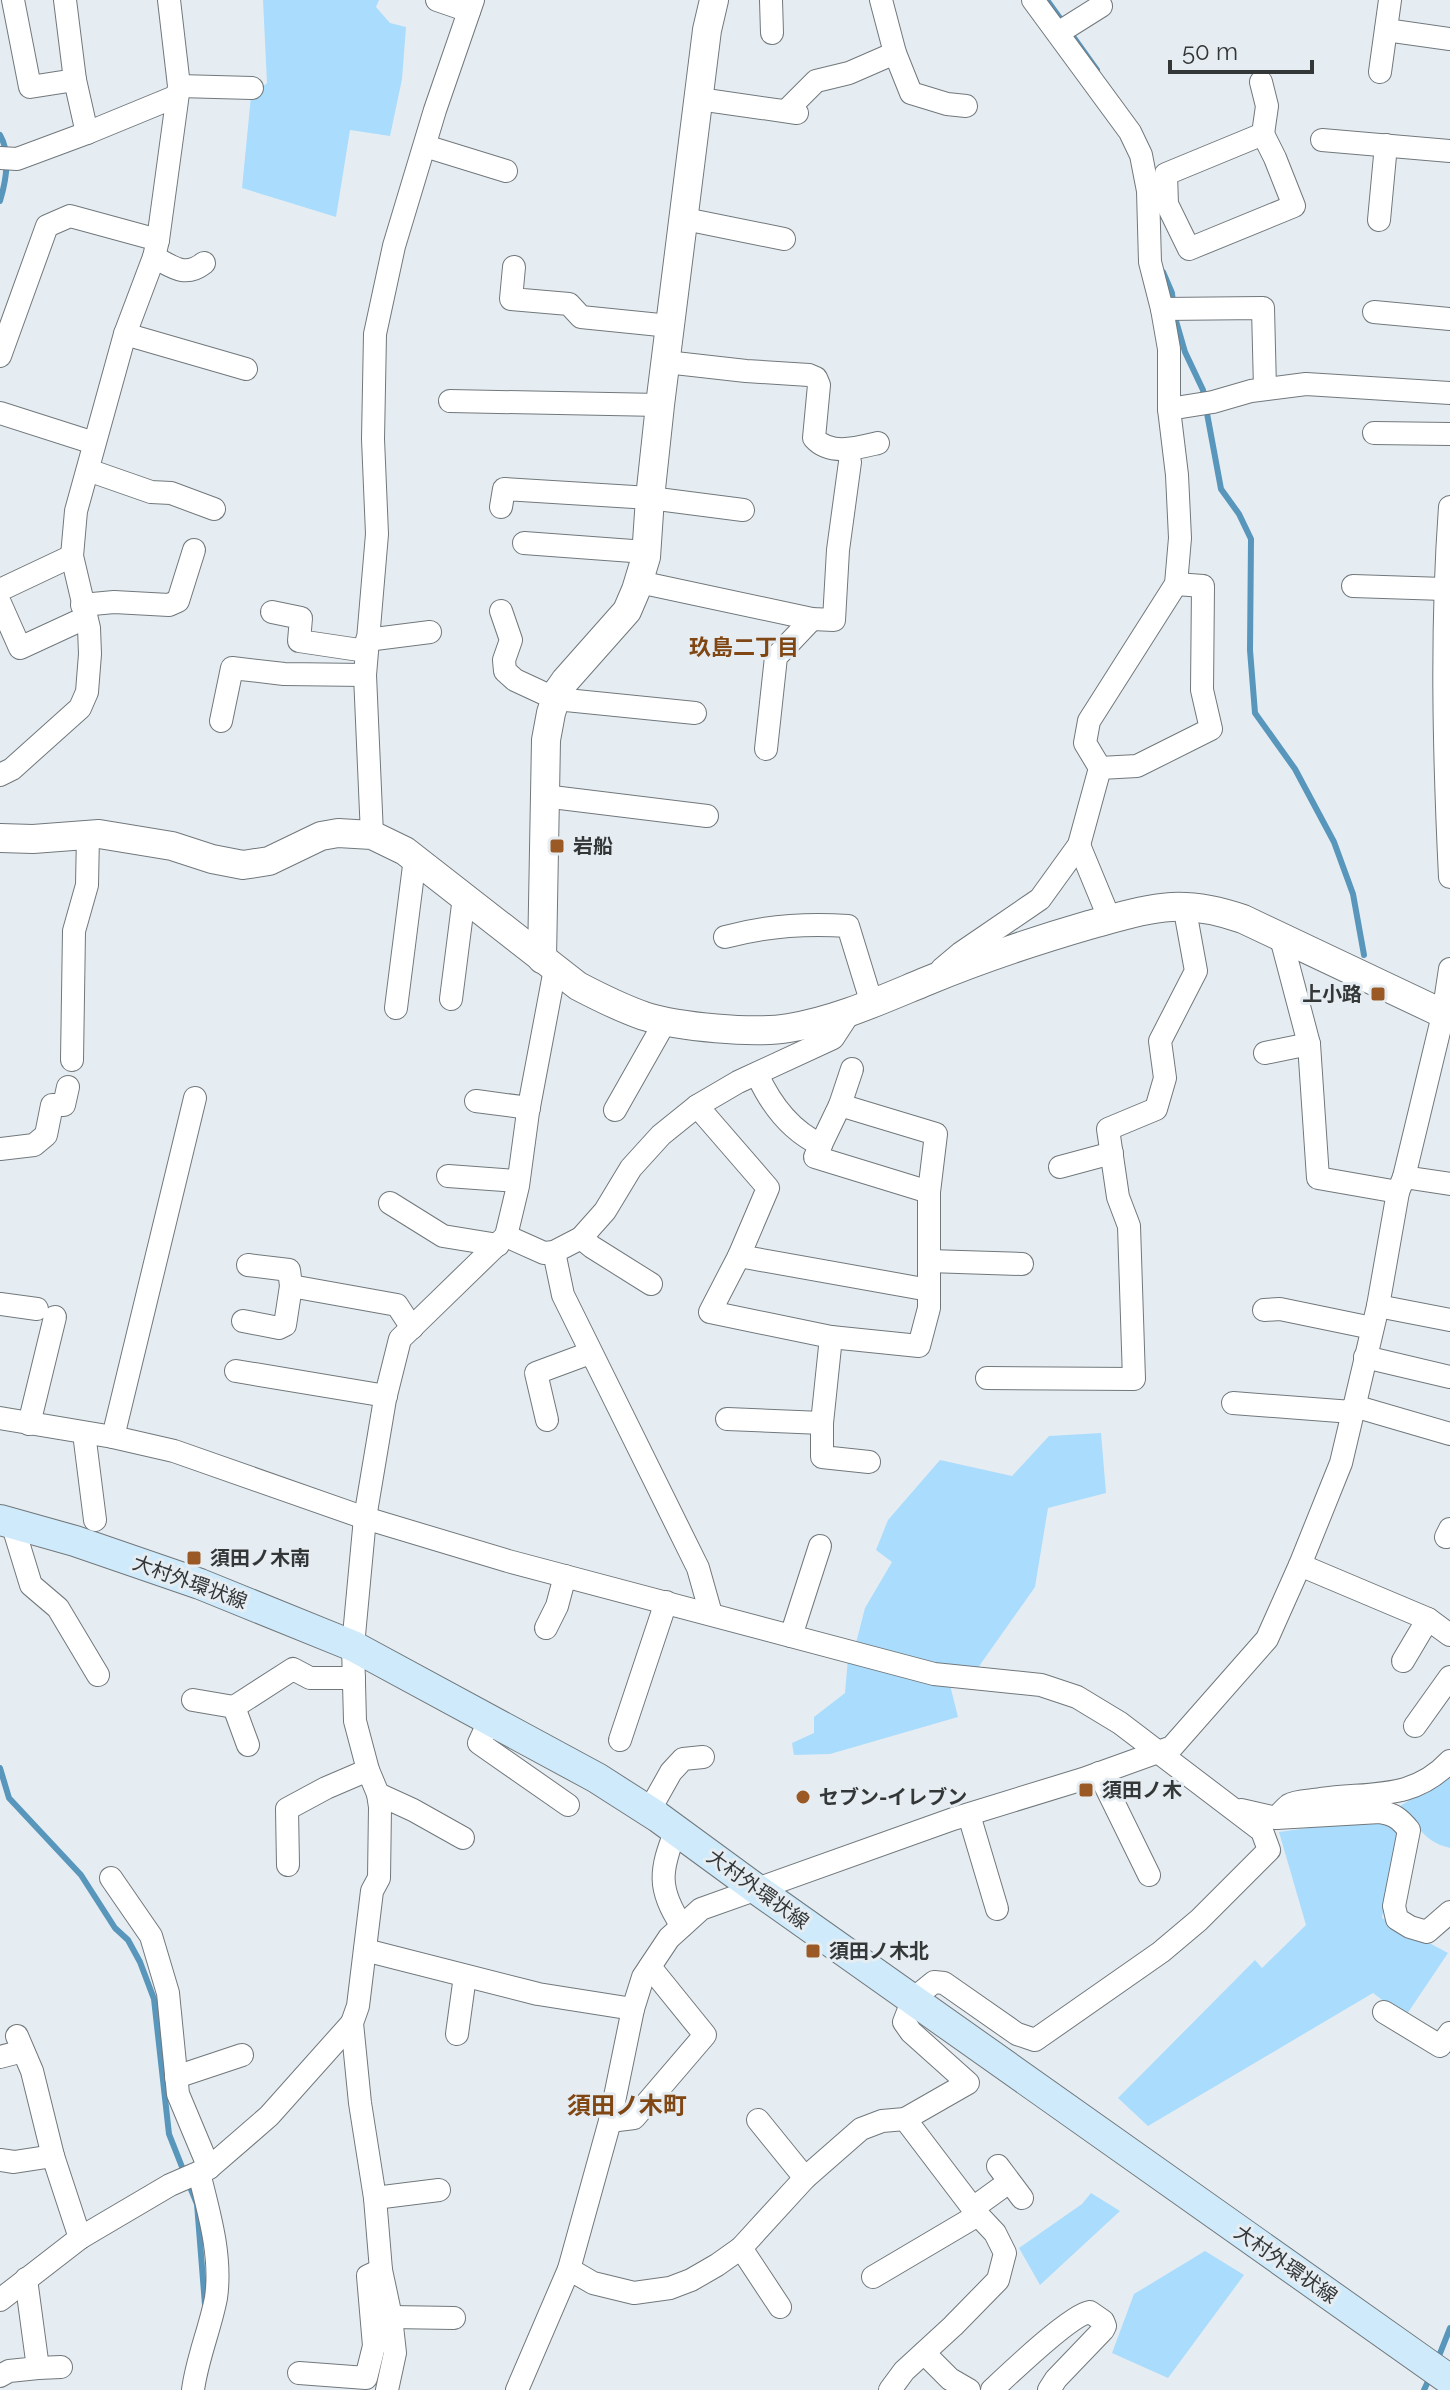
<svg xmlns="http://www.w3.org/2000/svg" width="1450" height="2390" font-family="Raleway,'Noto Sans JP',sans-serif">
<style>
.green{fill:#aadcfd}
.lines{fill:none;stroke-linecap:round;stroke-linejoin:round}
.stream{stroke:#5896bc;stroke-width:6}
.minor-casing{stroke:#71787c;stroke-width:24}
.tertiary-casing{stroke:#71787c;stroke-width:30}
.secondary-casing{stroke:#71787c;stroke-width:32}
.minor{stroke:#fff;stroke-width:22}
.tertiary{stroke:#fff;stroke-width:28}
.secondary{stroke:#cfebfb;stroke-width:30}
.poi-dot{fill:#9b5a25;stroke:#e6edf2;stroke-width:3}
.labels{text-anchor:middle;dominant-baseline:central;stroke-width:6;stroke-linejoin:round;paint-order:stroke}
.poi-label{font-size:20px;font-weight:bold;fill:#343738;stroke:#e6edf2;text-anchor:start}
.street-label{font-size:20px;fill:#343738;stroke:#e6edf2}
.neighbourhood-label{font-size:22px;font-weight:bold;fill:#804614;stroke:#e6edf2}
.quarter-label{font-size:24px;font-weight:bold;fill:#804614;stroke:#e6edf2}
</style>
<rect width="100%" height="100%" fill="#e6edf2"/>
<g class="green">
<polygon points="263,0 379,0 376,7 390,23 406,27 402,79 390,136 350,130 336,217 242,188 251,96 267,83"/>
<polygon points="1101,1433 1106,1493 1048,1508 1035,1587 975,1672 935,1669 856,1643 865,1608 892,1562 876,1550 888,1520 940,1460 1012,1476 1049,1436"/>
<polygon points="848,1658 950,1685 958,1717 830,1754 794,1755 792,1743 814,1733 814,1717 845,1693"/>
<path d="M1450,1770v78c-29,-7 -31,-24 -50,-42l37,-23z"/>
<polygon points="1380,1818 1397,1830 1382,1918 1448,1953 1405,2017 1373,1993 1148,2126 1118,2098 1255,1960 1262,1968 1306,1925 1279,1832"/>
<polygon points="1091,2193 1120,2211 1040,2285 1019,2248 1082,2204"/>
<polygon points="1205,2251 1244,2275 1168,2378 1112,2353 1134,2294"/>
</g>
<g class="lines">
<g class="stream">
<polyline points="1047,0 1097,70"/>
<path d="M0,135c11,19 6,46 0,66"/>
<polyline points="1163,272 1172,293 1173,303"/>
<polyline points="1174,314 1185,352 1203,390 1204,397"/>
<polyline points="1206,408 1221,489 1239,514 1251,539 1250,650 1255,713 1295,769 1334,842 1353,894 1364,955"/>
<polyline points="0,1768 9,1798 81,1875 115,1928 128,1940 140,1962 154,1999 169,2134 184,2172"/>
<polyline points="188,2182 197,2204 205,2305"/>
<polyline points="1437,2361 1450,2328"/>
<polyline points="1424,2390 1431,2375"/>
</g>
<g class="minor-casing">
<g id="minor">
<polyline points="13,0 30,87 75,80"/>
<polyline points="65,0 75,80 87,133"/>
<polyline points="437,0 469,11"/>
<polyline points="771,0 772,33"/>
<polyline points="881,0 895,53 911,93 947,104 966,106"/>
<polyline points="1386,30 1450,39"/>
<polyline points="1058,33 1101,6"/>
<polyline points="1380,72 1390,0"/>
<polyline points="1261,82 1267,106 1263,134"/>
<polyline points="179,86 252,88"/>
<polyline points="699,99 797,113"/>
<polyline points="786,111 816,81 849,73 895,53"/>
<polygon points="1263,134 1275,158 1294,206 1189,249 1167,204 1166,174"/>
<polyline points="1322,140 1450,151"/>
<polyline points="425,146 506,171"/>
<polyline points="0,158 17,159 87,133 177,96"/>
<polyline points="685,219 784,239"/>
<polyline points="1379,220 1386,145"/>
<path d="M154,257c19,10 31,21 50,6"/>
<polyline points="514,267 511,299 569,304 581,317 670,326"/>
<polyline points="1162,309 1263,308 1265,389"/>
<polyline points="1374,312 1450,319"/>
<polyline points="125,334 246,369"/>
<polyline points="0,356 47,226 70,216 158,240"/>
<path d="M666,362l80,9 63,4 7,3 3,7 -5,53c16,18 43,10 64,5"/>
<polyline points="450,401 660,405"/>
<polyline points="1169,409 1213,402 1251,391 1306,384 1450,393"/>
<polyline points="0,413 94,443"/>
<polyline points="1374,433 1450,434"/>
<polyline points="88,470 151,492 171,493 214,509"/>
<polyline points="501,507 504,489 650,498 743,510"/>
<path d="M1450,507c-9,123 -6,247 0,370"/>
<polyline points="524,543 646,552"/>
<polyline points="639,582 812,619 834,620 838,550 850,462"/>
<polyline points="1353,586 1444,589"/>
<polyline points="0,590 72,556"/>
<polyline points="0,603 20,648 85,618"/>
<polyline points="82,605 114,602 169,605 178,601 194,550"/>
<polyline points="501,611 511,640 504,660 505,671 515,680 556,699 695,713"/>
<polyline points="272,612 301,618 299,641 366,651"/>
<polyline points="367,640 430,632"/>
<polyline points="221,721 232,668 284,674 365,675"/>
<polyline points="766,749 776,657 812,619"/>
<polyline points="1100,768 1137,766 1211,729 1202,690 1203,586 1176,584"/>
<polyline points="0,775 12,769 80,708 87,692 90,654 89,628 72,556 76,511 125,334 154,257 158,240 179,86 169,0"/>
<polyline points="544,796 707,816"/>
<polyline points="372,835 365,675 377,534 373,439 375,334 394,246 435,110 473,0"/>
<polyline points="1079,845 1110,920"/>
<path d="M725,937c40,-11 81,-14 123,-11l24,78"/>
<polyline points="1281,938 1309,1044 1318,1178 1398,1192"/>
<polyline points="942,969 961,953 1040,899 1079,845 1100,768 1085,743 1089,721 1176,584 1180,538 1177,475 1169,409 1169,349 1162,309 1150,262 1148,191 1141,155 1130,132 1033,0"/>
<polyline points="451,999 464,897"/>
<polyline points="396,1008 415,858"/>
<polyline points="1265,1053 1309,1044"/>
<polyline points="72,1060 74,931 87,885 88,835"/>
<polyline points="852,1069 840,1105 815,1157 929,1192"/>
<path d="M757,1074c13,29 34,57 64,71"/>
<polyline points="476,1101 529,1108"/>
<polyline points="697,1106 768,1188 739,1256 710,1312 831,1337 919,1346 929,1308 929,1192 936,1134 840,1105"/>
<polyline points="615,1110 666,1020"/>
<polyline points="0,1149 34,1145 46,1135 52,1105 64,1105 68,1087"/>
<polyline points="1060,1167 1112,1153"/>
<polyline points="448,1176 518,1181"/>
<polyline points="1404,1177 1450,1184"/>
<polyline points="390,1203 443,1236 498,1245"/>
<polyline points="506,1236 544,1253 554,1252 581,1238 605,1211 631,1168 661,1135 697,1106 738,1082 833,1038 850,1012"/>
<polyline points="581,1238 592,1247 651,1284"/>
<polyline points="554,1252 563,1295 698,1568 711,1614"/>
<polyline points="739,1256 929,1290"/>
<polyline points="929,1261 1022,1264"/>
<polyline points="248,1265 289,1270 291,1286"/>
<polyline points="0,1304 37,1309"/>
<polyline points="1378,1306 1450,1320"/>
<polyline points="1264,1310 1280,1309 1372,1328"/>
<polyline points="243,1321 279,1328 285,1325 291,1286 397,1305 412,1328"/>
<polyline points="831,1337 822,1423 822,1457 869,1462"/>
<polyline points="1365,1357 1450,1377"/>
<polyline points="236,1371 386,1396"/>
<polyline points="987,1378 1134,1379 1129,1226 1118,1197 1108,1129 1156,1109 1165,1078 1160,1041 1196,971 1184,905"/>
<polyline points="1233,1403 1352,1412"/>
<polyline points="1354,1406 1450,1434"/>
<polyline points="0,1418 113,1437 174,1451 365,1518 508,1561 934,1674 1041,1685 1077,1697 1120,1723 1262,1831 1269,1850 1199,1920 1161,1952 1035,2040 1017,2034 944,1983 934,1982 913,1999 904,2022 911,2032 968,2083 905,2119 882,2121 861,2129 805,2178 741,2248 717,2265 691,2280 670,2288 634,2293 593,2283 569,2269"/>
<polyline points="727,1419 822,1423"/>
<polyline points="547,1420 536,1373 590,1353"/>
<polyline points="29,1424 55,1317"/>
<polyline points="84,1433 95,1520"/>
<polyline points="113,1437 195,1098"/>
<polyline points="12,1523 31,1585 58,1608 98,1675"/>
<polyline points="1446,1537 1450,1529"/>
<polyline points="1300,1565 1428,1619 1450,1635"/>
<polyline points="546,1628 557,1606 565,1576"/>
<polyline points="791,1636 820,1546"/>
<polyline points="1403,1661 1428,1619"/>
<polyline points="193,1700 234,1707 293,1669 310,1678 354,1678"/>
<polyline points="234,1707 248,1745"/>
<polyline points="490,1719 479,1743 568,1805"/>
<polyline points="1415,1726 1450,1677"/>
<polyline points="620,1740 666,1602"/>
<polyline points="1099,1773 1149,1875"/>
<polyline points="378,1794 413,1810 463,1838"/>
<path d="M1241,1810l35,8 104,-6c14,2 20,7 29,18l-15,76 3,13 13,8 17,5 23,-20"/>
<polyline points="649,1811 671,1772 683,1759 703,1757"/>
<polyline points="969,1815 997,1909"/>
<path d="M1276,1818c4,-4 9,-10 13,-13 8,-5 23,-4 32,-6 49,-7 92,2 129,-38"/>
<path d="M676,1830c-16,40 -19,59 6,96"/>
<polyline points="288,1865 287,1809 326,1788 368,1770"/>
<polyline points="111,1878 151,1936 168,1993 178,2094 209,2168"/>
<polyline points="365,1950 538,1994 633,2009"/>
<polyline points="1384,2012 1440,2046 1450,2033"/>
<polyline points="457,2034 465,1976"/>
<polyline points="17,2036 32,2071 53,2156"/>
<polyline points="0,2057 23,2051"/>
<polyline points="176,2077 242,2055"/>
<polyline points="758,2120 805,2178"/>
<polyline points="610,2121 634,2118 705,2035 650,1967"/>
<polyline points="0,2160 14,2162 53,2156 80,2238"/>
<polyline points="998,2166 1022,2198"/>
<polyline points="375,2198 439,2190"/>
<polyline points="973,2208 1009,2182"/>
<polyline points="741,2248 780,2307"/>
<polyline points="873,2277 978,2215"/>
<polyline points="0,2300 80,2238 170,2185 209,2168 269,2116 352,2023"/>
<polyline points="391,2317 454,2318"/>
<polyline points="924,2353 950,2379 969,2390"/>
<polyline points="38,2368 61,2367"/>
<polyline points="299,2373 366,2378 374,2346 368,2276 381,2270"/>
<polyline points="0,2376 9,2371 38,2368 26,2279"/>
<path d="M193,2390c4,-31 17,-61 23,-92 6,-42 -7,-85 -17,-125"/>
<polyline points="387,2390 395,2353 391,2317 381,2270 375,2198 360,2103 352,2023 358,2006 372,1891 379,1878 380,1807 378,1794 368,1770 355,1721 353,1646 365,1518 385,1399 400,1339 506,1236 518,1186 528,1112 555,969"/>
<polyline points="517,2390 569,2269 610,2121 633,2009 643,1977 669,1938 701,1909 953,1819 1083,1779 1172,1747 1267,1639 1300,1565 1341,1463 1378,1306 1398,1192 1404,1177 1443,1015 1450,969"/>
<polyline points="890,2390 904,2371 953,2326 998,2280 1005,2253 995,2233 978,2215 905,2119"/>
<path d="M992,2390c17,-16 80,-76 98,-78l13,9 2,5 -2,4 -47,49 -7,11"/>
</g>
</g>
<g class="tertiary-casing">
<g id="tertiary">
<path d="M0,838l33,1 66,-5 73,12 40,13 31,6 26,-4 52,-25 17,-3 34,2 33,16 173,135c21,11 43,22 66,30 35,11 109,18 145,12 49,-8 94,-29 138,-47 53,-22 107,-40 162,-56 63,-17 90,-28 154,-6l207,98"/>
<polyline points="542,959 546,740 551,713 558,691 565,681 627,611 636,590 646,557 650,498 660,405 707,30 714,0"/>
</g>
</g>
<g class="secondary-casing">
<polyline id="secondary" points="0,1520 75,1541 200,1584 353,1646 597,1778 658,1817 755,1888 1450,2380"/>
</g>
<use href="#minor" class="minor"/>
<use href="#tertiary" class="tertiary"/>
<use href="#secondary" class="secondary"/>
</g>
<g class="poi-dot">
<rect x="549" y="838" width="16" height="16" rx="4"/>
<rect x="1370" y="986" width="16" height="16" rx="4"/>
<rect x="186" y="1550" width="16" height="16" rx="4"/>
<rect x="1078" y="1782" width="16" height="16" rx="4"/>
<circle cx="803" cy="1797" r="8"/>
<rect x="805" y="1943" width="16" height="16" rx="4"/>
</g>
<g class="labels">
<g class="poi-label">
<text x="573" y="846">岩船</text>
<text x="1362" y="994" text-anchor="end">上小路</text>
<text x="210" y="1558">須田ノ木南</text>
<text x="1102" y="1790">須田ノ木</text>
<text x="819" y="1797">セブン-イレブン</text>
<text x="829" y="1951">須田ノ木北</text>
</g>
<g class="street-label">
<text transform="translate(190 1582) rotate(20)">大村外環状線</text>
<text transform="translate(758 1889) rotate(36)">大村外環状線</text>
<text transform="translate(1286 2264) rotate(35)">大村外環状線</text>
</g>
<g class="neighbourhood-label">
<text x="744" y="647">玖島二丁目</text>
</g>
<g class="quarter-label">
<text x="627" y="2105">須田ノ木町</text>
</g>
</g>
<path d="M1170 60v12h142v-12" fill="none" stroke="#343738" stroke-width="4"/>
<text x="1182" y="60" font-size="24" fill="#343738" stroke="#e6edf2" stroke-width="6" paint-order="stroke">50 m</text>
</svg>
